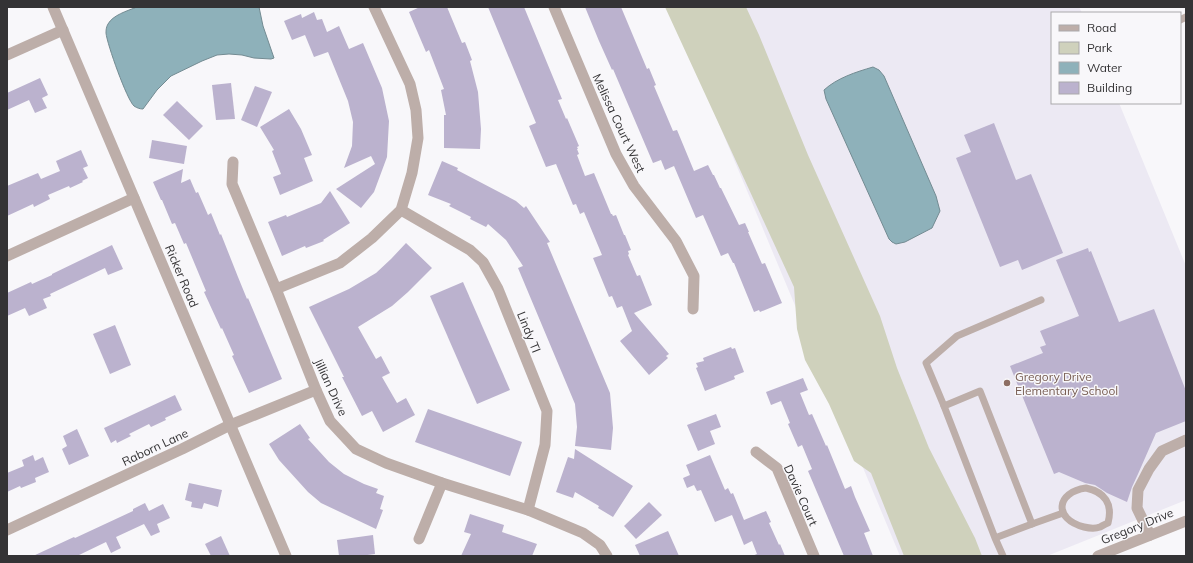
<svg xmlns="http://www.w3.org/2000/svg" width="1193" height="563" font-family="Mulish,sans-serif">
<style>
.built{fill:#ece9f3}
.green{fill:#cfd1bc}
.water{fill:#8eb1ba;stroke:#738b92}
.building{fill:#bbb2ce}
.lines{fill:none;stroke-linecap:round;stroke-linejoin:round}
.service{stroke:#bdaea9;stroke-width:7}
.minor{stroke:#bdaea9;stroke-width:11}
.tertiary{stroke:#bdaea9;stroke-width:11}
.education-dot{fill:#8d6e63;stroke:#f8f7fa;stroke-width:1.5}
.labels{text-anchor:middle;dominant-baseline:central;stroke-width:3;stroke-linejoin:round;paint-order:stroke}
.street-label{font-size:12px;fill:#343335;stroke:#f8f7fa}
.education-label{font-size:12px;fill:#785e54;stroke:#f8f7fa;text-anchor:start}
</style>
<rect width="100%" height="100%" fill="#f8f7fa"/>
<polygon class="built" points="670,7 1079,7 1082,13 1052,13 1052,103 1119,103 1186,266 1186,500 1047,556 900,556"/>
<polygon class="green" points="665,7 746,7 759,35 808,155 880,316 897,368 929,448 975,538 982,556 904,556 871,473 854,461 829,404 805,360 797,329 794,287"/>
<g class="water">
<path d="M137,7h122l4,19 11,32 -3,1 -17,-1 -12,-3 -13,-1 -12,1 -15,6 -31,15 -14,14 -14,19c-3,0 -6,-1 -9,-3 -7,-6 -27,-62 -28,-73 0,-2 0,-6 2,-9 5,-9 19,-13 29,-17z"/>
<path d="M873,67l6,3 5,6 52,120 4,15 -8,17 -27,14 -9,2 -4,-2 -3,-3 -63,-140 -2,-9c13,-12 32,-18 49,-23z"/>
</g>
<g class="building">
<polygon points="420,7 447,7 462,43 465,42 472,60 470,61 478,92 481,129 480,149 444,148 444,115 446,115 441,90 444,89 429,50 426,52 409,12"/>
<polygon points="488,7 524,7 562,99 558,100 566,119 567,118 579,146 577,147 578,149 577,149 579,154 577,155 585,176 594,173 611,214 612,214 613,216 616,215 624,235 625,235 631,250 628,251 629,254 628,255 637,276 640,275 652,305 634,313 669,354 666,356 668,358 649,375 620,341 632,331 622,306 617,308 612,296 609,297 593,258 602,255 584,212 580,214 576,204 573,205 556,164 546,167 529,126 536,123"/>
<polygon points="585,7 621,7 647,69 649,68 656,85 654,86 673,131 677,130 694,171 708,165 713,175 714,175 720,188 721,188 739,225 745,223 749,232 748,232 762,264 765,263 782,303 760,312 759,310 754,312 734,263 733,263 728,253 721,256 703,215 696,218 674,166 665,170 661,160 653,163 613,69 612,70 599,41"/>
<polygon points="314,12 317,20 322,19 327,32 339,26 349,49 363,43 382,88 389,121 387,157 374,192 361,208 336,189 375,164 371,156 344,168 352,146 353,122 348,101 328,52 314,57 305,35 292,40 284,21 301,14 302,18"/>
<polygon points="40,78 48,95 42,98 47,108 35,113 29,100 7,110 7,93"/>
<polygon points="231,83 235,119 216,120 212,85"/>
<polygon points="255,86 272,92 257,127 241,120"/>
<polygon points="177,101 203,126 189,140 163,115"/>
<polygon points="289,109 301,129 312,155 304,158 313,181 280,195 273,177 281,174 272,151 274,150 260,127"/>
<polygon points="994,123 1016,180 1031,174 1063,253 1022,270 1018,260 1000,267 956,158 971,152 964,135"/>
<polygon points="152,140 187,146 184,164 149,158"/>
<polygon points="81,150 88,166 83,168 88,178 82,181 83,182 70,188 69,186 48,195 50,199 34,207 33,204 7,216 7,186 38,173 41,179 60,171 56,161"/>
<polygon points="442,161 458,168 457,170 516,201 524,208 526,206 550,242 547,243 610,393 613,428 611,450 575,446 577,427 575,404 518,268 523,266 506,240 488,224 486,227 470,219 471,217 449,206 451,204 428,195"/>
<polygon points="183,169 181,183 190,179 196,193 198,192 208,215 211,213 220,235 221,234 238,277 247,299 248,298 282,379 249,393 232,356 234,355 222,328 221,329 204,292 206,291 186,243 184,244 175,223 172,224 162,200 161,200 153,182"/>
<polygon points="330,191 350,223 323,240 324,241 306,248 305,246 282,256 268,222 286,215 287,217 321,203"/>
<polygon points="406,243 432,268 408,292 392,306 358,327 376,359 381,356 390,373 382,377 397,403 406,398 415,415 383,432 372,411 362,416 342,377 344,377 309,307 349,289 376,273 391,259"/>
<polygon points="112,245 123,269 108,275 105,268 50,294 51,296 43,299 47,308 29,316 25,308 7,316 7,293 31,282 32,284 52,275 52,274"/>
<polygon points="1088,248 1089,252 1091,251 1119,322 1154,309 1186,391 1186,421 1156,433 1138,474 1132,487 1127,502 1107,493 1095,485 1085,483 1059,472 1054,474 1010,366 1043,353 1040,347 1046,345 1040,331 1079,316 1056,260"/>
<polygon points="463,282 510,390 477,404 430,296"/>
<polygon points="115,325 131,365 110,374 93,334"/>
<polygon points="731,347 732,349 735,348 744,372 734,376 735,379 705,391 696,368 698,367 696,363 704,361 703,358"/>
<polygon points="803,378 808,390 800,393 809,415 812,414 826,446 827,445 845,489 851,486 855,497 870,531 864,533 873,556 844,556 808,471 812,469 802,445 798,447 788,424 790,423 781,401 771,405 766,392"/>
<polygon points="175,395 182,410 165,418 166,420 151,427 149,424 129,434 131,436 117,443 116,440 111,443 104,428"/>
<polygon points="428,409 522,442 510,476 415,442"/>
<polygon points="716,414 721,427 710,431 715,444 698,451 687,425"/>
<polygon points="300,424 310,438 308,439 329,462 344,474 364,484 378,489 376,493 384,496 380,509 383,510 376,529 321,503 308,492 279,460 269,444"/>
<polygon points="77,429 89,456 69,465 62,449 67,446 63,436"/>
<polygon points="575,449 633,486 613,517 598,508 599,506 575,492 573,498 556,492 568,457 574,459"/>
<polygon points="33,455 35,461 43,457 49,472 35,478 36,482 21,488 20,486 7,492 7,473 24,466 22,460"/>
<polygon points="710,455 725,490 728,488 731,494 733,493 744,520 766,511 771,522 769,523 779,545 780,544 785,556 752,556 757,554 752,541 744,545 732,515 715,522 701,490 697,491 694,485 687,488 683,478 690,475 686,465"/>
<polygon points="189,483 222,490 218,507 204,503 202,509 191,507 192,502 185,500"/>
<polygon points="649,502 662,515 636,539 624,526"/>
<polygon points="145,503 149,511 163,504 170,518 157,524 160,532 151,536 144,524 116,537 121,548 111,553 106,542 77,556 33,556 74,537 75,538 133,511 133,509"/>
<polygon points="470,514 504,525 502,532 537,544 532,556 461,556 471,534 464,532"/>
<polygon points="668,531 679,556 640,556 635,545"/>
<polygon points="373,535 375,554 360,556 339,556 337,540"/>
<polygon points="221,536 230,556 211,556 205,544"/>
</g>
<g class="lines">
<g class="service">
<polyline points="1180,20 1186,17"/>
<polyline points="944,406 926,363 957,336 1041,300"/>
<path d="M1086,488c19,4 27,16 22,35 -3,1 -6,3 -8,4 -5,2 -12,1 -16,0 -31,-8 -28,-35 2,-39z"/>
<polyline points="1032,524 1063,513"/>
<polyline points="995,538 1032,524 980,391 944,406 995,538 1003,556"/>
</g>
<g class="minor">
<polyline points="554,7 616,154 634,186 676,241 694,276 693,309"/>
<polyline points="7,55 63,30"/>
<polyline points="233,162 232,184 276,289 316,390 330,421 356,449 386,463 442,483 528,510 583,533 600,545 607,556"/>
<polyline points="401,210 470,250 483,262 498,289 547,411 545,445 528,510"/>
<polyline points="7,256 134,198"/>
<polyline points="276,289 340,263 372,238 401,210 412,173 418,138 416,110 410,84 374,7"/>
<polyline points="756,452 777,468 814,556"/>
<polyline points="7,530 182,449 230,425 316,390"/>
<polyline points="1150,535 1137,508 1138,490 1149,469 1162,451 1186,440"/>
<polyline points="419,539 442,483"/>
</g>
<g class="tertiary">
<polyline points="53,7 286,556"/>
<polyline points="1098,556 1186,521"/>
</g>
</g>
<circle class="education-dot" cx="1007" cy="383" r="4"/>
<g class="labels">
<g class="street-label">
<text transform="translate(619 123) rotate(65)">Melissa Court West</text>
<text transform="translate(182 276) rotate(67)">Ricker Road</text>
<text transform="translate(529 332) rotate(68)">Lindy Tl</text>
<text transform="translate(331 387) rotate(65)">Jillian Drive</text>
<text transform="translate(155 447) rotate(-25)">Raborn Lane</text>
<text transform="translate(801 495) rotate(66)">Davie Court</text>
<text transform="translate(1137 526) rotate(-22)">Gregory Drive</text>
</g>
<g class="education-label">
<text x="1015" y="376">Gregory Drive<tspan x="1015" dy="14">Elementary School</tspan></text>
</g>
</g>
<rect width="1193" height="563" fill="none" stroke="#343335" stroke-width="16"/>
<rect x="1051" y="12" width="130" height="92" fill="#f8f7fa" stroke="#aaa9ab"/>
<rect x="1059" y="25" width="20" height="6" fill="#bdaea9" stroke="#aaa9ab"/>
<text x="1087" y="32" font-size="12" fill="#343335">Road</text>
<rect x="1059" y="42" width="20" height="12" fill="#cfd1bc" stroke="#aaa9ab"/>
<text x="1087" y="52" font-size="12" fill="#343335">Park</text>
<rect x="1059" y="62" width="20" height="12" fill="#8eb1ba" stroke="#aaa9ab"/>
<text x="1087" y="72" font-size="12" fill="#343335">Water</text>
<rect x="1059" y="82" width="20" height="12" fill="#bbb2ce" stroke="#aaa9ab"/>
<text x="1087" y="92" font-size="12" fill="#343335">Building</text>
</svg>
